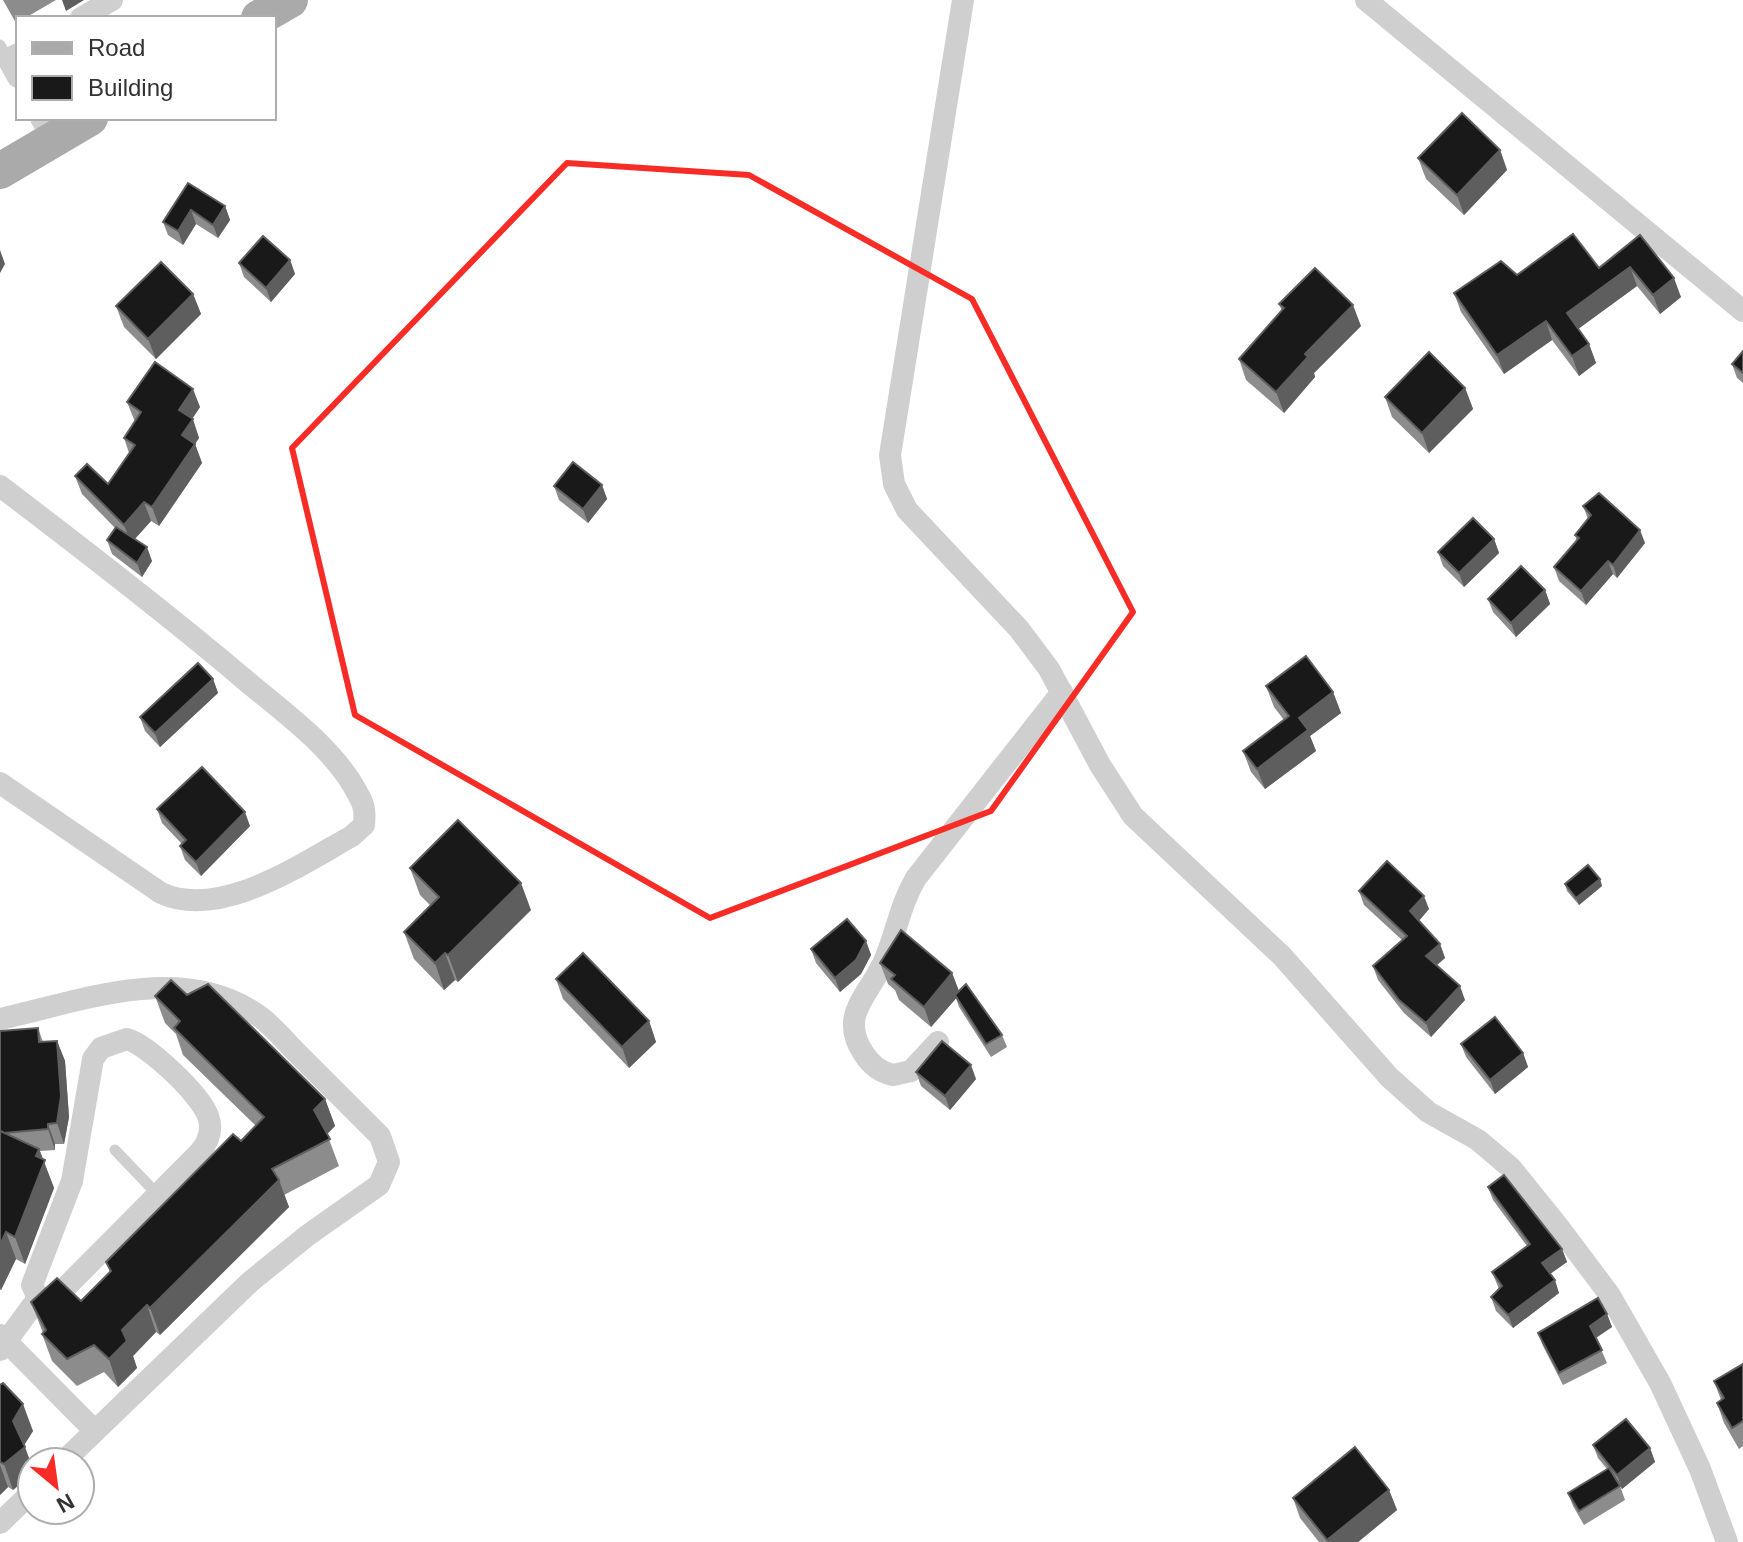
<svg xmlns="http://www.w3.org/2000/svg" width="1743" height="1542" font-family="Arial,sans-serif">
<style>
.lines{fill:none;stroke-linecap:round;stroke-linejoin:round}
.service{stroke:#cfcfcf;stroke-width:11}
.minor{stroke:#cfcfcf;stroke-width:22}
.primary{stroke:#aaa;stroke-width:36}
.wall{fill:#8c8c8c}
.shaded-wall{fill:#5e5e5e}
.building{fill:#191919;stroke:#5e5e5e;stroke-width:2}
.marked{fill:none;stroke:#f72c26;stroke-width:6;stroke-linejoin:round}
</style>
<rect width="100%" height="100%" fill="#fff"/>
<g class="lines">
<g class="service">
<polyline points="0,45 8,59"/>
<polyline points="115,1150 158,1195"/>
</g>
<g class="minor">
<polyline points="963,0 890,455 894,484 907,510 1019,629 1049,669 1100,765 1133,816 1282,956 1389,1077 1428,1112 1478,1140 1511,1168 1561,1230 1609,1294 1660,1383 1700,1469 1727,1542"/>
<polyline points="1366,0 1743,311"/>
<polyline points="81,18 112,0"/>
<polyline points="18,54 8,59 18,77"/>
<polyline points="41,118 53,140"/>
<path d="M0,486c83,63 165,126 244,193 40,34 91,69 115,117 6,10 6,18 5,29l-12,11c-52,29 -132,84 -191,57l-161,-110"/>
<path d="M0,1019c82,-18 183,-58 259,-3 14,10 27,26 39,38 27,27 55,55 82,82l9,26 -10,23 -71,50 -58,47 -187,180"/>
<path d="M127,1039c21,6 74,56 81,77 5,13 1,25 -8,36l-141,142 -6,5 -15,-1 -6,-13 40,-104 21,-122 8,-11z"/>
<path d="M938,1042l-27,29 -18,4c-13,-3 -22,-10 -29,-21 -27,-40 7,-60 21,-95 12,-28 15,-54 31,-81l146,-186"/>
<polyline points="0,1335 95,1431"/>
<polyline points="0,1350 38,1298"/>
<polyline points="0,1523 32,1492"/>
</g>
<g class="primary">
<polyline points="259,18 290,0"/>
<polyline points="0,171 90,118"/>
</g>
</g>
<g class="wall">
<polygon points="3,0 56,0 25,18 18,18 18,22 16,23"/>
<polygon points="1500,150 1507,170 1464,215 1426,179 1418,158"/>
<polygon points="188,183 225,206 230,220 218,238 196,224 183,245 168,235 163,222"/>
<polygon points="1640,235 1681,297 1660,314 1637,286 1578,329 1589,344 1596,363 1579,376 1552,340 1504,374 1461,312 1454,293 1517,275 1599,268"/>
<polygon points="290,260 295,274 271,302 244,277 239,263"/>
<polygon points="193,294 201,314 156,359 124,327 116,306"/>
<polygon points="1279,304 1361,326 1314,373 1315,377 1284,413 1246,380 1239,359 1282,311"/>
<polygon points="1743,351 1743,383 1737,378 1732,364"/>
<polygon points="1465,388 1473,409 1429,453 1392,417 1385,397"/>
<polygon points="127,402 200,407 192,419 199,438 195,444 202,463 159,526 151,521 135,539 152,561 142,577 112,554 107,540 115,528 82,494 75,476 108,484 129,453 124,438 135,422"/>
<polygon points="602,485 607,499 588,523 559,500 554,486"/>
<polygon points="1583,506 1645,543 1617,578 1613,574 1586,605 1559,581 1554,567 1577,541 1575,535 1588,519"/>
<polygon points="1494,539 1499,553 1464,587 1443,566 1438,552"/>
<polygon points="1545,590 1550,604 1516,637 1493,612 1488,599"/>
<polygon points="213,679 218,693 160,747 145,731 140,717"/>
<polygon points="1266,686 1333,692 1341,713 1310,736 1316,751 1265,789 1251,772 1243,751 1284,720 1274,707"/>
<polygon points="157,809 250,826 201,876 185,860 180,846 182,844 162,823"/>
<polygon points="410,868 531,910 458,982 455,980 444,990 414,959 404,932 431,906 420,895"/>
<polygon points="1600,879 1602,886 1579,905 1567,891 1565,884"/>
<polygon points="1359,891 1429,909 1419,921 1440,944 1445,958 1437,965 1465,1000 1431,1037 1404,1013 1378,980 1373,966 1402,940 1364,905"/>
<polygon points="866,941 871,955 861,974 840,992 816,963 811,949"/>
<polygon points="880,963 952,973 959,991 1002,1035 1007,1047 991,1057 959,1007 956,998 931,1027 899,1000 895,990 888,984"/>
<polygon points="556,979 649,1021 656,1042 629,1068 563,999"/>
<polygon points="187,995 325,1099 335,1126 327,1134 339,1166 284,1195 289,1207 160,1335 156,1332 133,1356 137,1368 118,1387 104,1372 77,1386 52,1361 42,1334 43,1333 31,1302 81,1301 110,1272 106,1262 241,1141 256,1126 183,1055 176,1034 165,1023 155,996"/>
<polygon points="38,1028 43,1042 57,1041 65,1061 69,1117 64,1144 55,1144 55,1150 40,1151 54,1188 25,1264 16,1259 1,1290 0,1290 0,1031"/>
<polygon points="1461,1044 1523,1053 1528,1067 1495,1094 1466,1057"/>
<polygon points="916,1072 976,1079 950,1110 921,1086"/>
<polygon points="1488,1187 1562,1249 1567,1262 1550,1274 1559,1293 1513,1328 1496,1311 1491,1297 1499,1289 1492,1272 1527,1246 1493,1200"/>
<polygon points="1607,1314 1612,1327 1596,1338 1607,1363 1563,1385 1543,1346 1538,1333"/>
<polygon points="1743,1364 1743,1446 1739,1449 1724,1423 1717,1403 1721,1400 1714,1381"/>
<polygon points="0,1385 33,1431 24,1445 13,1490 8,1487 0,1495"/>
<polygon points="1593,1445 1650,1448 1655,1462 1622,1489 1620,1486 1625,1500 1584,1525 1573,1506 1568,1493 1607,1469 1598,1458"/>
<polygon points="1389,1490 1397,1510 1358,1542 1319,1542 1300,1518 1293,1498"/>
</g>
<g class="shaded-wall">
<polygon points="62,0 84,0 66,11"/>
<polygon points="1500,150 1507,170 1464,215 1457,195"/>
<polygon points="225,206 230,220 218,238 213,225"/>
<polygon points="191,210 196,224 183,245 178,231"/>
<polygon points="0,250 5,264 0,273"/>
<polygon points="290,260 295,274 271,302 266,288"/>
<polygon points="1630,267 1637,286 1574,332 1567,313"/>
<polygon points="1674,278 1681,297 1660,314 1653,295"/>
<polygon points="193,294 201,314 156,359 148,339"/>
<polygon points="1353,305 1361,326 1314,373 1315,377 1284,413 1276,392 1305,354"/>
<polygon points="1546,321 1552,340 1504,374 1497,355"/>
<polygon points="1589,344 1596,363 1579,376 1572,356"/>
<polygon points="1465,388 1473,409 1429,453 1422,433"/>
<polygon points="193,389 200,407 186,428 179,410"/>
<polygon points="193,419 199,438 188,454 182,435"/>
<polygon points="195,444 202,463 159,526 152,507"/>
<polygon points="602,485 607,499 588,523 583,509"/>
<polygon points="144,502 151,521 131,543 124,525"/>
<polygon points="1640,530 1645,543 1617,578 1613,565"/>
<polygon points="1494,539 1499,553 1464,587 1459,573"/>
<polygon points="147,547 152,561 142,577 137,563"/>
<polygon points="1608,561 1613,574 1586,605 1581,591"/>
<polygon points="1545,590 1550,604 1516,637 1511,623"/>
<polygon points="213,679 218,693 160,747 155,733"/>
<polygon points="1333,692 1341,713 1310,736 1316,751 1265,789 1257,769 1299,718"/>
<polygon points="245,812 250,826 201,876 196,862"/>
<polygon points="1600,879 1602,886 1579,905 1576,898"/>
<polygon points="521,883 531,910 458,982 448,955"/>
<polygon points="1424,896 1429,909 1415,925 1410,911"/>
<polygon points="866,941 871,955 861,974 840,992 835,978"/>
<polygon points="1440,944 1445,958 1431,970 1426,956"/>
<polygon points="445,953 455,980 444,990 435,963"/>
<polygon points="952,973 960,994 931,1027 924,1007"/>
<polygon points="1460,986 1465,1000 1431,1037 1426,1023"/>
<polygon points="649,1021 656,1042 629,1068 622,1047"/>
<polygon points="57,1041 65,1061 69,1117 64,1144 57,1123"/>
<polygon points="1523,1053 1528,1067 1495,1094 1490,1080"/>
<polygon points="971,1065 976,1079 950,1110 945,1096"/>
<polygon points="325,1099 335,1126 324,1137 314,1110"/>
<polygon points="48,1124 55,1144 55,1150 48,1129"/>
<polygon points="39,1149 54,1188 25,1264 15,1237 36,1156"/>
<polygon points="279,1180 289,1207 160,1335 150,1308"/>
<polygon points="6,1232 16,1259 1,1290 0,1286 0,1245"/>
<polygon points="1562,1249 1567,1262 1547,1276 1542,1263"/>
<polygon points="1555,1280 1559,1293 1513,1328 1508,1315"/>
<polygon points="147,1305 156,1332 133,1356 137,1368 118,1387 109,1359 122,1330"/>
<polygon points="1607,1314 1612,1327 1594,1339 1590,1326"/>
<polygon points="23,1404 33,1431 23,1447 13,1421"/>
<polygon points="25,1447 32,1466 32,1475 13,1490 4,1464"/>
<polygon points="1650,1448 1655,1462 1622,1489 1617,1475"/>
<polygon points="0,1465 8,1487 0,1495"/>
<polygon points="1389,1490 1397,1510 1358,1542 1328,1542 1327,1540"/>
</g>
<g class="building">
<polygon points="1462,113 1500,150 1457,195 1418,158"/>
<polygon points="188,183 225,206 213,225 191,210 178,231 163,222"/>
<polygon points="1573,234 1599,268 1640,235 1674,278 1653,295 1630,267 1567,313 1589,344 1572,356 1546,321 1497,355 1454,293 1501,261 1517,275"/>
<polygon points="263,236 290,260 266,288 239,263"/>
<polygon points="161,262 193,294 148,339 116,306"/>
<polygon points="1315,268 1353,305 1305,354 1308,357 1276,392 1239,359 1284,308 1279,304"/>
<polygon points="1743,351 1743,373 1732,364"/>
<polygon points="1429,352 1465,388 1422,433 1385,397"/>
<polygon points="155,362 193,389 179,410 193,419 182,435 195,444 152,507 144,502 124,525 75,476 87,464 108,484 135,445 124,438 141,412 127,402"/>
<polygon points="573,462 602,485 583,509 554,486"/>
<polygon points="1599,493 1640,530 1613,565 1608,561 1581,591 1554,567 1579,538 1575,535 1591,515 1583,506"/>
<polygon points="1473,518 1494,539 1459,573 1438,552"/>
<polygon points="116,527 147,547 137,563 107,540"/>
<polygon points="1521,566 1545,590 1511,623 1488,599"/>
<polygon points="1306,656 1333,692 1299,718 1308,730 1257,769 1243,751 1289,716 1266,686"/>
<polygon points="198,663 213,679 155,733 140,717"/>
<polygon points="202,767 245,812 196,862 180,846 186,840 157,809"/>
<polygon points="458,820 521,883 448,955 445,953 435,963 404,932 439,897 410,868"/>
<polygon points="1387,861 1424,896 1410,911 1440,944 1426,956 1460,986 1426,1023 1399,1000 1373,966 1407,936 1359,891"/>
<polygon points="1588,865 1600,879 1576,898 1565,884"/>
<polygon points="847,919 866,941 856,960 835,978 811,949"/>
<polygon points="901,930 952,973 924,1007 891,979 895,975 880,963"/>
<polygon points="583,953 649,1021 622,1047 556,979"/>
<polygon points="171,980 187,995 208,984 325,1099 314,1110 330,1139 272,1169 279,1180 150,1308 147,1305 122,1330 127,1341 109,1359 94,1345 67,1359 42,1334 46,1330 31,1302 57,1278 81,1301 111,1271 106,1262 233,1134 241,1141 264,1117 174,1028 180,1021 155,996"/>
<polygon points="966,984 1002,1035 986,1044 955,995"/>
<polygon points="1495,1017 1523,1053 1490,1080 1461,1044"/>
<polygon points="38,1028 39,1042 57,1041 61,1096 57,1123 48,1124 48,1129 4,1133 0,1131 0,1031"/>
<polygon points="942,1041 971,1065 945,1096 916,1072"/>
<polygon points="0,1131 39,1149 36,1156 45,1160 15,1237 6,1232 0,1245"/>
<polygon points="1504,1175 1562,1249 1542,1263 1555,1280 1508,1315 1491,1297 1502,1286 1492,1272 1530,1244 1488,1187"/>
<polygon points="1598,1298 1607,1314 1590,1326 1602,1350 1559,1373 1538,1333"/>
<polygon points="1743,1364 1743,1421 1732,1428 1717,1403 1724,1398 1714,1381"/>
<polygon points="3,1383 23,1404 13,1421 25,1447 4,1464 0,1462 0,1385"/>
<polygon points="1626,1419 1650,1448 1617,1475 1593,1445"/>
<polygon points="1355,1447 1389,1490 1327,1540 1293,1498"/>
<polygon points="1609,1468 1620,1486 1579,1511 1568,1493"/>
</g>
<path class="marked" d="M567,163l182,12 223,124 161,313 -142,199 -281,107 -355,-203 -63,-267z"/>
<rect x="16" y="16" width="260" height="104" fill="#ffffff" stroke="#adadad" stroke-width="2"/>
<rect x="32" y="42" width="40" height="12" fill="#aaaaaa" stroke="#adadad" stroke-width="2"/>
<text x="88" y="56" font-size="24" fill="#323232">Road</text>
<rect x="32" y="76" width="40" height="24" fill="#191919" stroke="#adadad" stroke-width="2"/>
<text x="88" y="96" font-size="24" fill="#323232">Building</text>
<g transform="translate(56 1486) rotate(151)"><circle r="38" fill="#ffffff" stroke="#adadad" stroke-width="2"/>
<path d="M0-6L14 30L0 20L-14 30Z" fill="#f72c26"/>
<text y="-12" font-size="22" font-weight="bold" text-anchor="middle" fill="#323232">N</text>
</g>
</svg>
